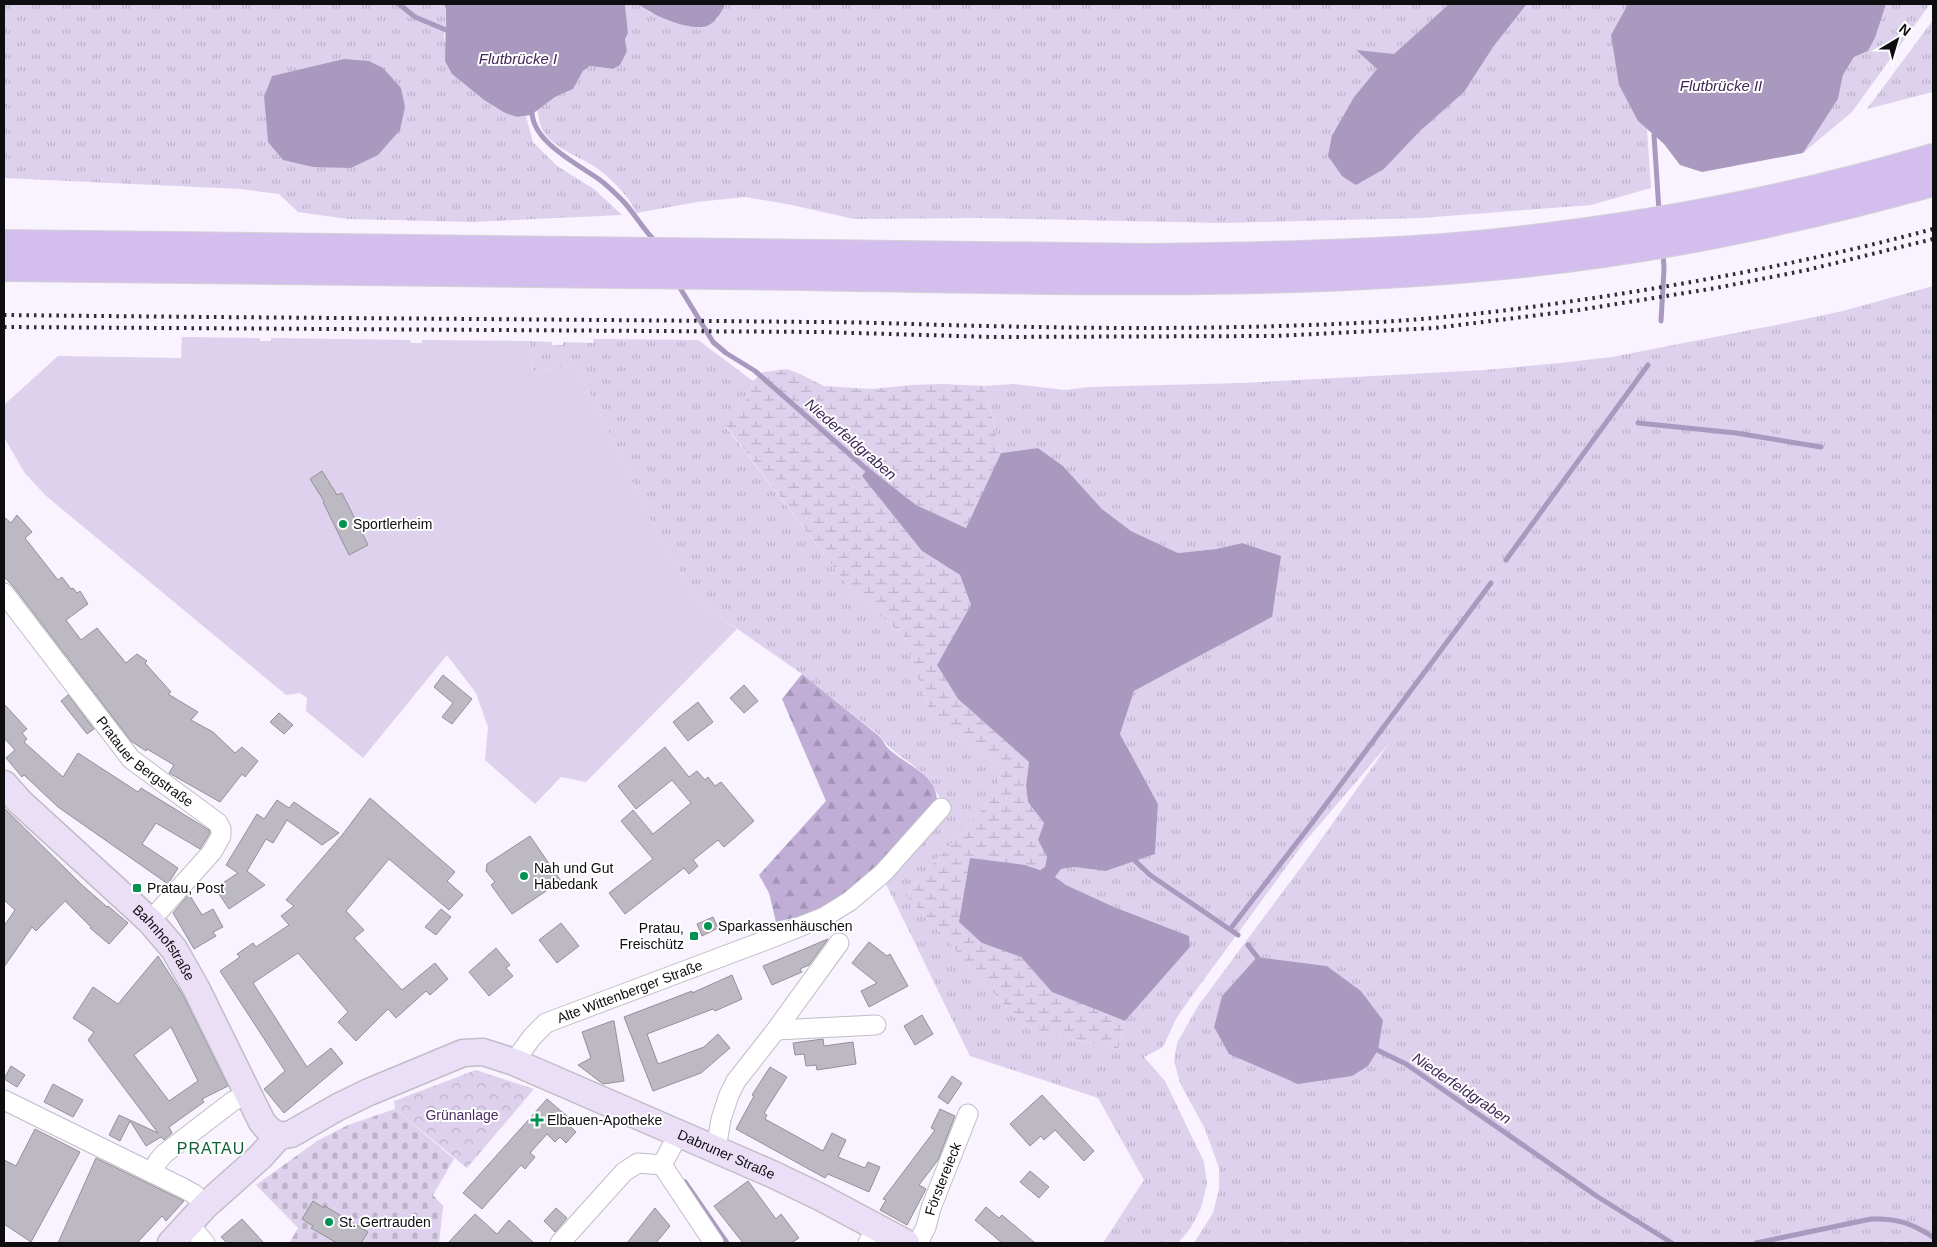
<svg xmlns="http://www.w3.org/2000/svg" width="1937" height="1247" font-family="Helvetica,sans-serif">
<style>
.grass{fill:url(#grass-tufts);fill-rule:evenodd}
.forest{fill:url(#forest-firs)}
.wetland{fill:url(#wetland-marsh)}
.cemetery{fill:url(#cemetery-stones)}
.park{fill:url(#park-crowns)}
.garden{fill:#ddd1ed}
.water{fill:#aa99bf}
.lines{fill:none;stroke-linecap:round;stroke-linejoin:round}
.stream{stroke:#aa99bf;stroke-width:5}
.building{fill:#bdb9c3;stroke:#94909a;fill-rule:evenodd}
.street-casing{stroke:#c1bdc7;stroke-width:21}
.secondary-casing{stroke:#c1bdc7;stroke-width:29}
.primary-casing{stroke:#d4d3d4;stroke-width:30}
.street{stroke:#fff;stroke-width:19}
.secondary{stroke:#eadff7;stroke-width:26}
.primary{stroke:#d4beee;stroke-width:28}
.rail{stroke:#2e2d31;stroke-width:4;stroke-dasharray:2.5 5;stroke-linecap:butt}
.poi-dot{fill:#009252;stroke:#fff;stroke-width:2}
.labels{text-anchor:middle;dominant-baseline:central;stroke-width:4;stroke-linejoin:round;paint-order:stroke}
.poi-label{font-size:14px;fill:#0e0d10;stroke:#fff;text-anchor:start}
.street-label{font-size:14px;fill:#0e0d10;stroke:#fff}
.park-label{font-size:14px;fill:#462d60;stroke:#fff}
.water-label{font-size:15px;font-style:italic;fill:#3f2658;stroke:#fff}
.quarter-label{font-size:16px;letter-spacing:1px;fill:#116037;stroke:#fff}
</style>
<defs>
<pattern id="grass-tufts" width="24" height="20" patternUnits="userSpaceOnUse" patternTransform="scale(1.25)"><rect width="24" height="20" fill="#ddd1ed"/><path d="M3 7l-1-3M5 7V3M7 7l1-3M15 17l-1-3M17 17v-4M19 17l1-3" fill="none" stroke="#bcb2ca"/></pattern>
<pattern id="forest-firs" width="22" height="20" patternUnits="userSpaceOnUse" patternTransform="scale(1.25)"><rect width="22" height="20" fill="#c0aed6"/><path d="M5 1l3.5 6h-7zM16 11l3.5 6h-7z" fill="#a494b7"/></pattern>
<pattern id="wetland-marsh" width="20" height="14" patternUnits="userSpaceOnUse" patternTransform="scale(1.25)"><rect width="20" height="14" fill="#ddd1ed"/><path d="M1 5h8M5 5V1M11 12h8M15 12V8" fill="none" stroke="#bcb2ca"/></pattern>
<pattern id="cemetery-stones" width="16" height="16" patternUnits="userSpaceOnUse" patternTransform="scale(1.25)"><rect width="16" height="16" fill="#ddd1ed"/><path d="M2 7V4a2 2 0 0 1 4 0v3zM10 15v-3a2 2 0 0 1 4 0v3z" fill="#bcb2ca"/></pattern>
<pattern id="park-crowns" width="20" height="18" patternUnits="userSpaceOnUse" patternTransform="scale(1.25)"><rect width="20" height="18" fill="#ddd1ed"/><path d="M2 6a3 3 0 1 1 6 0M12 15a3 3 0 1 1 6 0" fill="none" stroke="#bcb2ca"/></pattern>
</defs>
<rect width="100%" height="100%" fill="#f8f3fe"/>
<g class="grass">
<path d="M4,4h440l2,5 -2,28 8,37 32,26 21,13 12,4 9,-1 7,26 24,24 37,23 28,26 -149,7 -125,-3 -50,-7 -19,-18 -38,-5 -237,-11zM306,69l-38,73 -4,-45 8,-21z"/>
<path d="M625,4h13l13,9 66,7 8,-16h724l-55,50 -37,-3 20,18 -23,28 -22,37 52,35 37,-39 72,-83 33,-43h102l-17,31 27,86 9,8 4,59 -60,17 -170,13 -199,5 -243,-5 -125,1 -67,-15 -42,-7 -48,5 -61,11c-6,-17 -29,-39 -44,-48 -17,-10 -40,-18 -50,-36 -3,-5 -3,-13 -5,-19l18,-13 18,-8 10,-18 7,-5 22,3 15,-18 -2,-12 3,-6z"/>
<polygon points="1886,4 1930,4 1852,112 1803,153 1838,99 1843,75 1854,57 1868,51 1875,38"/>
<polygon points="1933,20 1933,92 1867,109"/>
<path d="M1933,286v957h-739l19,-30 6,-24v-21l-14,-39 -25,-46 -6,-22 3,-18 21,-37 115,-155 77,-109 -87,102 -114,156 -13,19 -13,28 -19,10 21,24 39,81 3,22 -6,24 -11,21 -12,14h-75l41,-63 -46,-82 -128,-42 -85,-174 64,-67c-8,-13 -14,-29 -25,-40 -14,-15 -33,-22 -45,-40l-77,-61 -90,-63 -17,-17 -13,-18 -34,-62 -69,-144 -11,-4 -35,5 -4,-30 23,1v3h11v-3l31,1 -1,-4 105,1 55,41 -5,16 -22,30 126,164 51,44 28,80 70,53 -4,25 -92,102 36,38 39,46 34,36 16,13 88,22 7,-29 65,-74 -1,-11 -75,-29 -48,-22 -11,-8 6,-8 13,-2 32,4 49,-17 3,-50 -38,-70 14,-43 138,-74 -30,-74 -26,6 -38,4 -47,-22 -29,-22 -39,-43 -25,-18 -37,5 -17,-67 30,-2 51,6 23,-3 155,-4 242,-13 75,-7 52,-6 174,-34 57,-12zM1257,957l70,9 34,25 22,29 -169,7 8,-31z"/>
</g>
<path class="forest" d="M802,674l77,62c3,3 5,7 7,10 17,19 53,27 51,58l-58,66 -61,42 -42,10 -7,-29 -10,-18 67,-74 -44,-102z"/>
<polygon class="wetland" points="787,369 800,374 824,386 871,389 912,385 943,384 984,386 1001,453 966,528 916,505 874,472 922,551 960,575 972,605 937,665 958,699 1029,762 1026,786 1028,802 1044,823 1038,840 1047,857 1045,867 1039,870 1025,865 982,943 1021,957 1053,992 1125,1021 1118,1050 1030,1028 1014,1015 980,979 941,933 905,895 997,793 1001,768 931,715 903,635 852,591 726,426 748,397 753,381 763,372"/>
<polygon class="cemetery" points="395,1109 454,1159 433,1195 443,1206 439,1243 291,1243 290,1242 298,1228 256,1185 317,1141 348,1125"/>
<polygon class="park" points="476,1070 534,1089 467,1168 395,1109 394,1101"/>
<polygon class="garden" points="182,337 260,338 260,341 271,341 271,338 410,340 411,343 422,343 422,340 529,341 533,371 568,366 579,370 648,514 682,576 695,594 712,611 737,629 586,782 561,777 535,804 485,760 488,727 476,693 447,655 363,758 306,711 307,698 300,693 286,695 45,495 24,472 4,437 4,405 58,356 181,358"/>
<g class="water">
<polygon points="444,4 625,4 628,33 625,39 627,51 620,65 613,69 590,66 583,71 573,89 555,97 531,115 517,117 505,113 484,100 452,74 445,61 446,9"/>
<path d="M638,4h87c-4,10 -12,23 -24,23 -20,1 -48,-12 -63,-23z"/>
<polygon points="1449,4 1526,5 1493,47 1464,92 1421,130 1384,169 1356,185 1342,176 1328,156 1332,135 1354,97 1377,69 1356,50 1394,54"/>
<polygon points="1628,4 1886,4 1875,38 1868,51 1854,57 1843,75 1838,99 1803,153 1702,172 1680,165 1664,144 1638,121 1619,85 1611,35"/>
<polygon points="344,59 369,61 383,68 401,88 405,107 400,130 378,155 351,168 313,167 283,160 268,142 264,97 272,76"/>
<polygon points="1038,448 1063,466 1102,509 1131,531 1178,553 1216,549 1242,543 1281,556 1272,617 1134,691 1120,734 1158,804 1155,854 1106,871 1074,867 1061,869 1055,877 1066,885 1114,907 1189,936 1190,947 1125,1021 1052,992 1021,957 982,943 959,922 970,858 1025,865 1040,870 1045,867 1047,857 1038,840 1044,823 1028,802 1026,786 1029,762 958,699 937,665 971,605 960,575 922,551 862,476 867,470 874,472 916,505 966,528 1001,453"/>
<polygon points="1257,957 1327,966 1361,991 1383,1020 1378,1050 1368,1066 1352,1076 1298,1084 1229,1054 1214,1027 1222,996"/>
</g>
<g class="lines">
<g class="stream">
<polyline points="399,4 415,17 451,32"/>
<path d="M532,108c-3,33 46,56 68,72 8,6 16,14 23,21 12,13 21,30 34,42"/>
<polyline points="1654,135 1659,211"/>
<polyline points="677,283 713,342 726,353 755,371 872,474"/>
<polyline points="1661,321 1664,269 1663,252"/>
<polyline points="1638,423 1736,433 1821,447"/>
<polyline points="1506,560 1648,365"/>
<polyline points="1131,857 1150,875 1238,935"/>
<polyline points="1231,928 1312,823 1491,583"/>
<polyline points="1248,945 1261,962"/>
<polyline points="1373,1048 1406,1064 1598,1197 1672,1243"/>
<polyline points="685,1182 727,1243"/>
<path d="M1756,1243l115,-24c26,-1 40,4 62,18"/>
</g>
</g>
<g class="building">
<polygon points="322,471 337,495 342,493 368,545 349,555 323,502 324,501 310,479"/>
<polygon points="17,515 32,532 25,538 58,580 62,577 71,589 73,588 77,593 80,591 88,604 66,620 81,640 97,628 126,663 137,654 147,661 145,663 171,692 168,694 198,712 191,720 213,732 235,753 242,747 258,761 245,777 242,774 220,802 169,773 174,765 147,749 146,751 131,741 13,586 4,577 4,517 11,523"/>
<polygon points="443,675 472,699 452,724 442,717 453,703 434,687"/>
<polygon points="744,685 758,701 744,713 730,698"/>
<polygon points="68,695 94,729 87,734 61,701"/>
<polygon points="698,702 713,722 688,741 673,722"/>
<polygon points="4,704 27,729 22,733 27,739 24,742 63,777 78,753 138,792 141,788 209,830 210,833 200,849 156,823 142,844 178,868 168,884 58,807 24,775 22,777 6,758 15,750 4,738"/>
<polygon points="279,713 293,725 284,734 270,722"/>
<polygon points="665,747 689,777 697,771 705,780 708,777 715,786 721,782 754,821 724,847 718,840 693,860 698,866 689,874 684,868 625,914 609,893 653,859 621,821 633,810 653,834 691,803 672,780 636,809 618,786"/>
<polygon points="370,798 455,872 447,881 463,895 449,910 389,859 346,911 364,930 354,938 402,990 435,963 448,979 430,995 426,991 396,1018 388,1009 356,1041 338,1022 348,1012 298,953 253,983 307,1067 331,1048 343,1063 284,1113 264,1089 285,1071 220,971 240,957 237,954 253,943 256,947 289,925 281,916 294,906 286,900 343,834"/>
<polygon points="277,800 289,808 294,802 339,833 322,845 287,820 273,843 266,839 247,871 265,885 229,909 215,888 238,873 226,865 257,814 264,819"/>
<polygon points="4,808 81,884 107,907 108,906 128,923 109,944 90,928 91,927 65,901 36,931 32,927 4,967 4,926 15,910 4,900"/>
<polygon points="530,836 561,881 512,914 491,885 495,882 486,871 487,864"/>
<polygon points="189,894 202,915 213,909 223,927 213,932 216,936 194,949 173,913"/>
<polygon points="441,909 451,917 436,935 425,927"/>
<polygon points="713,917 718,928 702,936 697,924"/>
<polygon points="561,923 579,946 557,963 539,940"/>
<polygon points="828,939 809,965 800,969 802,972 772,985 763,966"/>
<polygon points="869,942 887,956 890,954 908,986 869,1007 861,991 877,983 852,963"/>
<polygon points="496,948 510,965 506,968 513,976 489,996 469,972"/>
<path d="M158,956l25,39 45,91 -26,13 2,3 -35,25 3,6 -8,7 -3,-3 -15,9 -16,-25 -10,20 -11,-6 10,-20 39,18 -70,-93 6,-8 -21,-14 20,-31 25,17zM171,1027l27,54 -29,20 -35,-46z"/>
<polygon points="732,975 742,999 715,1011 713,1009 647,1034 658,1064 704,1047 718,1034 730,1048 701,1073 653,1091 624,1017 692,991 692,993"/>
<polygon points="922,1015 933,1034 915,1045 904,1026"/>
<polygon points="612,1021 614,1021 624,1081 603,1084 578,1065 591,1058 582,1032"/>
<polygon points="823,1039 824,1046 853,1042 856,1064 817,1070 816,1065 806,1066 804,1054 795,1055 793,1043"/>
<polygon points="11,1066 25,1075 17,1087 4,1079"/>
<polygon points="770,1067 787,1077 764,1113 767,1115 765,1119 823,1151 832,1133 846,1140 838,1157 865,1168 868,1162 880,1167 869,1192 828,1174 825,1178 736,1129 754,1096 752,1095"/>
<polygon points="952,1076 962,1083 948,1104 938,1097"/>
<polygon points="53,1084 83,1100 73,1117 44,1102"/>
<polygon points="1042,1095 1094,1151 1084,1161 1055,1130 1044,1140 1041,1136 1030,1146 1010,1124"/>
<polygon points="547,1099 574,1122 570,1126 576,1132 566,1143 560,1137 555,1142 547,1134 530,1153 535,1157 525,1169 521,1165 482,1209 463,1193"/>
<polygon points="940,1109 955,1116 938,1160 919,1185 926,1189 907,1225 880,1210 886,1200 883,1199 935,1130 931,1128"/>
<polygon points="35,1129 80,1152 31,1242 4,1224 4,1160 16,1166"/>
<polygon points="96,1158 178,1198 184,1201 166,1221 162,1216 137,1243 58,1243"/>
<polygon points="1030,1171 1049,1187 1039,1198 1020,1182"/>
<polygon points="748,1181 776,1219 781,1214 799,1238 791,1243 743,1243 714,1206"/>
<polygon points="313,1201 324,1208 325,1206 368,1232 361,1243 337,1243 311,1228 313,1226 302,1219"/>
<polygon points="986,1207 999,1218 1002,1215 1035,1243 1002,1243 975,1220"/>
<polygon points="556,1208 567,1218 555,1232 544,1221"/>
<polygon points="655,1208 670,1226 656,1243 627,1243"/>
<polygon points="475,1214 497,1234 509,1220 534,1243 448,1243"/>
<polygon points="242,1219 264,1243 227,1243 221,1237"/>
</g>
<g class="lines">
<g class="street-casing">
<g id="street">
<path id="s1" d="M4,593l127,166 87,64 3,6v7l-9,16 -62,69"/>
<polyline points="776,1030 876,1025"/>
<path id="s2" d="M514,1062l18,-25 14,-14 223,-84 55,-22 26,-16 33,-28 58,-65"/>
<polyline points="4,1100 183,1188 194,1194 205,1206"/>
<polyline points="716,1149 721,1119 729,1095 736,1081 776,1030 839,943"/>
<polyline points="662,1165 714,1243"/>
<polyline points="662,1165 679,1133"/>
<polyline points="152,1173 158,1161 164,1154 233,1101 248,1094"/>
<polyline points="188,1223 205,1243"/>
<polyline points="560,1243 624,1172 638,1163 662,1165"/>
<polyline points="868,1243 877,1227"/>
<path id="s3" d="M918,1243l8,-16 5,-19 37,-94"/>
</g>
</g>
<g class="secondary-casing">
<g id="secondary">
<path id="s4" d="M4,784l16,18 130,119 24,28 22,39 66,134 7,8 10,6"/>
<path id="s5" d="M171,1243l34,-37 55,-49 19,-21 12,-2 47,-27 31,-15 94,-39 20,-1 31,10 258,112 48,23 86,46"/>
</g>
</g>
<g class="primary-casing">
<g id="primary">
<path d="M4,244l1145,14c98,-1 197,-3 295,-10 165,-14 330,-43 489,-90"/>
<path d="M4,267c266,3 532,6 799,9 239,4 481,12 720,-13 139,-14 276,-44 410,-81"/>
</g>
</g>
<use href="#street" class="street"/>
<use href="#secondary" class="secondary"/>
<use href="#primary" class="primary"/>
<g class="rail">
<path d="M4,315c269,3 539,4 808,7 59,0 117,3 175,4 124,3 248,3 370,-3 95,-4 188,-17 281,-32 99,-16 198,-36 295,-62"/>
<polyline points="4,327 821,332 993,337 1275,336 1435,328 1579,310 1716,288 1807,270 1933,239"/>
</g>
</g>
<g class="poi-dot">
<circle cx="343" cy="524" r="5"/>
<circle cx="524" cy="876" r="5"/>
<rect x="132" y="883" width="10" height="10" rx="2.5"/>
<circle cx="708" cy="926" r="5"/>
<rect x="689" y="931" width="10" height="10" rx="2.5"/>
<path d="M534.5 1112.5h5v5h5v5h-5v5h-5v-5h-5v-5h5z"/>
<circle cx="329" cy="1222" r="5"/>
</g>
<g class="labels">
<g class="poi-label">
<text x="353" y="524">Sportlerheim</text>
<text x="534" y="868">Nah und Gut<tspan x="534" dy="16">Habedank</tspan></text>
<text x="147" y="888">Pratau, Post</text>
<text x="718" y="926">Sparkassenhäuschen</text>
<text x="684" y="928" text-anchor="end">Pratau,<tspan x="684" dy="16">Freischütz</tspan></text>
<text x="547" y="1120">Elbauen-Apotheke</text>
<text x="339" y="1222">St. Gertrauden</text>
</g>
<g class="street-label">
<text stroke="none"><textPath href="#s1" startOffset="221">Pratauer Bergstraße</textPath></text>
<text stroke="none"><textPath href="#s4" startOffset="226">Bahnhofstraße</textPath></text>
<text stroke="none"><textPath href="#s2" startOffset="140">Alte Wittenberger Straße</textPath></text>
<text stroke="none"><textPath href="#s5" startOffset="639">Dabruner Straße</textPath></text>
<text stroke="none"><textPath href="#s3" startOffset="69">Förstereieck</textPath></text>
</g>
<g class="park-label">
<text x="462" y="1115">Grünanlage</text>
</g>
<g class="water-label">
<text x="518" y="58">Flutbrücke I</text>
<text x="1721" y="85">Flutbrücke II</text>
<text transform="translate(851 439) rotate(41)">Niederfeldgraben</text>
<text transform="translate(1462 1088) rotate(34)">Niederfeldgraben</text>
</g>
<g class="quarter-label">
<text x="211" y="1148">PRATAU</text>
</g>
</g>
<rect width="1937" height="1247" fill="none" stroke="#0e0d10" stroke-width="10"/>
<g transform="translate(1897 40) rotate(38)" stroke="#ffffff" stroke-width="4" paint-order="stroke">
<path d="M0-4L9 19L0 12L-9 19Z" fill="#0e0d10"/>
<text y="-8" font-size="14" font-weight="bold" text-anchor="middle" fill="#0e0d10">N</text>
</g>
</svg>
